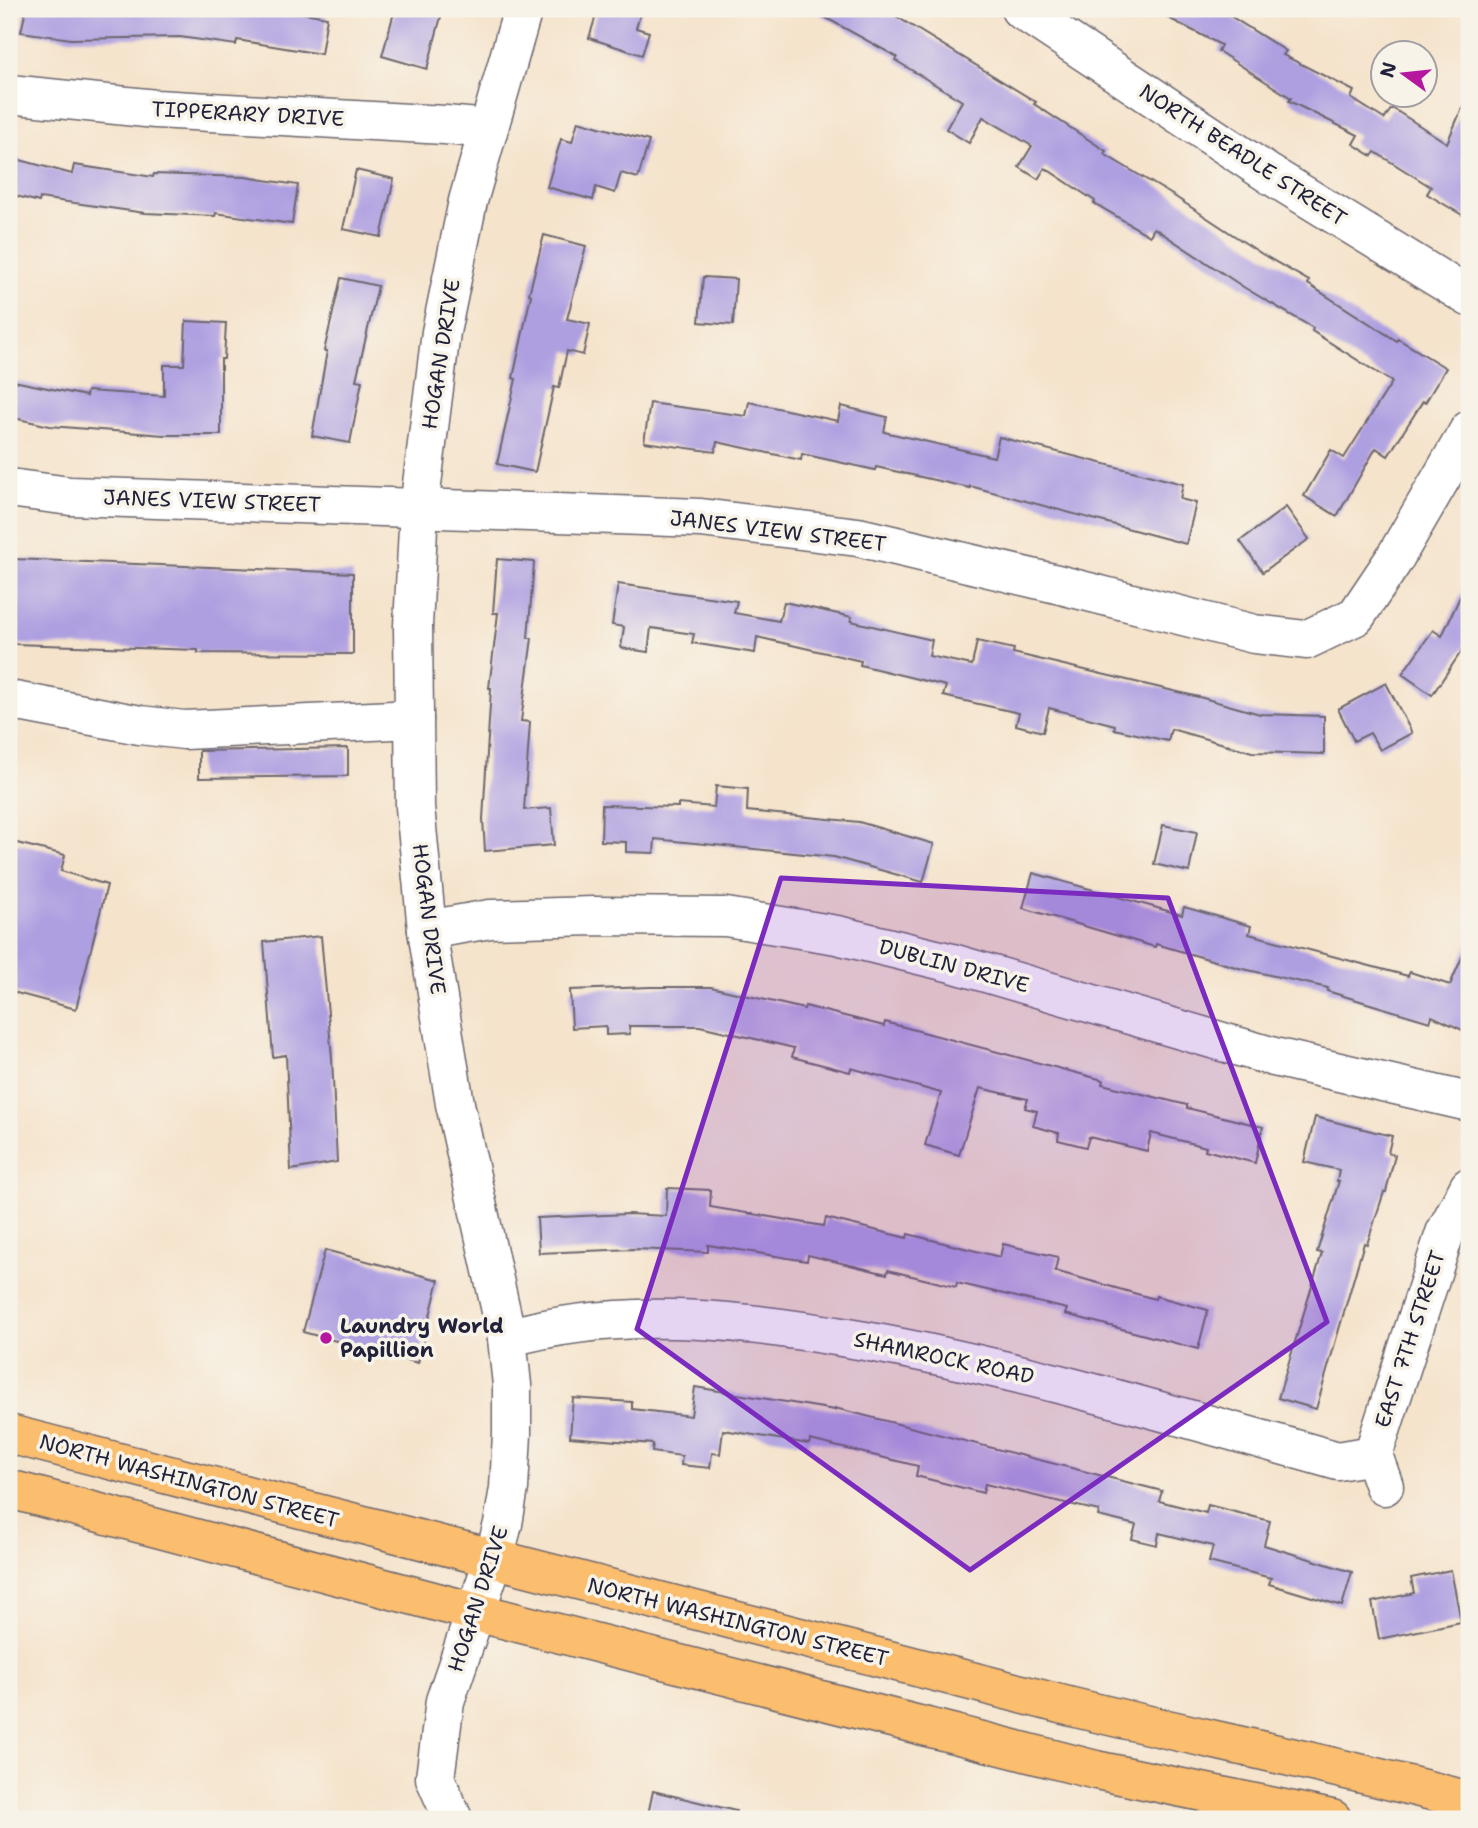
<svg xmlns="http://www.w3.org/2000/svg" width="1478" height="1828" font-family="'Shantell Sans',sans-serif">
<style>
.building{fill:#ae9fe1}
.lines{fill:none;stroke-linecap:round;stroke-linejoin:round}
.minor-casing{stroke:#6c666d;stroke-width:41}
.major-casing{stroke:#6c666d;stroke-width:41}
.minor{stroke:#fff;stroke-width:38}
.major{stroke:#fbbd6e;stroke-width:38}
.marked{fill:#7b2cbf;fill-opacity:0.2;stroke:#7b2cbf;stroke-width:5;stroke-linejoin:round}
.poi-dot{fill:#b5179e;stroke:#f7f3e8;stroke-width:2.5}
.labels{text-anchor:middle;dominant-baseline:central;stroke-width:7;stroke-linejoin:round;paint-order:stroke}
.street-label{font-size:21px;fill:#22223b;stroke:#f7f3e8}
.poi-label{font-size:21px;font-weight:bold;fill:#22223b;stroke:#f7f3e8;text-anchor:start}
</style>
<rect width="100%" height="100%" fill="#f7f3e8"/>
<filter id="ink" filterUnits="userSpaceOnUse"><feTurbulence type="fractalNoise" baseFrequency=".0143" numOctaves="2"/><feDisplacementMap in="SourceGraphic" scale="14" xChannelSelector="R" yChannelSelector="G"/><feConvolveMatrix kernelMatrix="1 2 1 2 8 2 1 2 1" color-interpolation-filters="sRGB"/></filter>
<filter id="wash" filterUnits="userSpaceOnUse"><feTurbulence type="fractalNoise" baseFrequency=".00686" numOctaves="4" result="noise"/><feDisplacementMap in="SourceGraphic" scale="28" xChannelSelector="R" yChannelSelector="G"/><feGaussianBlur stdDeviation="1.57" result="paint"/><feColorMatrix in="noise" values="0 0 0 0 0 0 0 0 0 0 0 0 0 0 0 0 0 1.4 0 .05"/><feComposite in="paint" operator="in"/></filter>
<g filter="url(#wash)">
<rect width="100%" height="100%" fill="#f5e3cb"/>
<g id="blocks">
<g class="building">
<polygon points="26,9 281,9 327,17 321,54 237,40 236,45 180,37 71,39 21,32"/>
<polygon points="395,9 443,9 427,69 382,56"/>
<polygon points="598,9 642,9 636,28 649,32 642,55 589,38"/>
<polygon points="810,9 884,9 1036,102 1034,104 1106,151 1104,154 1174,196 1262,254 1309,281 1308,284 1397,341 1398,339 1446,368 1425,403 1423,401 1388,456 1376,448 1337,516 1304,496 1331,450 1344,458 1392,382 1312,331 1313,328 1245,288 1154,228 1150,236 1094,203 1095,201 1045,168 1038,179 1019,167 1032,146 983,117 969,143 946,129 962,101 895,60 897,57"/>
<polygon points="1151,9 1219,9 1286,51 1283,55 1354,91 1351,98 1384,119 1392,108 1447,143 1469,92 1469,219 1427,194 1431,187 1375,152 1372,156 1353,144 1358,135 1289,101 1291,98 1218,51 1221,45"/>
<polygon points="578,121 649,141 638,178 621,173 615,193 596,187 593,200 547,187 561,139 572,142"/>
<polygon points="9,157 72,174 74,165 153,177 154,174 245,177 298,185 292,224 216,213 215,216 145,213 40,198 39,202 9,194"/>
<polygon points="356,170 394,179 381,237 343,229"/>
<polygon points="544,235 586,246 567,319 590,324 583,355 567,351 559,388 554,387 535,472 497,464 516,379 513,378 531,295 529,294"/>
<polygon points="703,277 736,279 733,325 699,322"/>
<polygon points="341,278 378,286 356,380 362,381 350,443 312,436 327,351 324,351"/>
<polygon points="186,321 226,323 224,359 221,359 221,435 164,435 50,426 9,417 9,380 86,396 87,391 164,396 164,365 184,365"/>
<polygon points="749,402 838,421 841,406 887,417 884,432 994,457 999,437 1183,484 1180,499 1196,503 1186,544 970,486 970,488 876,467 875,470 802,454 801,460 717,442 715,452 644,442 650,403 746,416"/>
<polygon points="1286,507 1309,539 1263,572 1240,541"/>
<polygon points="14,559 353,573 353,654 198,653 198,650 14,644"/>
<polygon points="497,559 534,562 528,638 532,638 521,721 530,722 524,810 551,808 554,845 485,851 483,819 491,688 489,688 498,613 493,613"/>
<polygon points="1469,577 1469,640 1432,695 1402,674 1433,630 1442,636"/>
<polygon points="618,584 737,601 734,613 779,621 784,602 852,617 851,621 932,640 929,656 972,665 977,641 1014,649 1013,653 1203,698 1260,714 1324,716 1324,754 1252,752 1171,729 1168,741 1114,729 1115,725 1049,708 1043,732 1016,725 1019,713 943,696 946,686 860,665 861,661 757,637 755,653 692,643 694,634 651,628 648,652 621,648 624,627 612,625"/>
<polygon points="1386,683 1412,733 1380,750 1370,733 1354,741 1338,709"/>
<polygon points="348,748 348,776 199,778 199,751"/>
<polygon points="716,786 748,789 747,811 859,822 934,844 923,882 834,857 655,839 654,853 626,852 626,842 601,841 602,805 678,807 678,804 714,807"/>
<polygon points="1163,825 1197,832 1189,872 1154,864"/>
<polygon points="9,841 65,855 61,871 107,885 76,1009 9,991"/>
<polygon points="1033,873 1182,915 1184,907 1251,926 1249,934 1408,976 1410,972 1450,985 1469,941 1469,1033 1432,1016 1430,1022 1327,991 1328,988 1239,968 1156,944 1155,947 1023,908"/>
<polygon points="321,936 332,1058 337,1162 291,1170 286,1055 273,1057 264,942"/>
<polygon points="650,987 711,987 804,1009 805,1006 884,1026 885,1022 1103,1080 1102,1084 1187,1105 1187,1108 1263,1127 1255,1163 1205,1150 1206,1147 1151,1133 1147,1151 1089,1137 1086,1147 1058,1140 1059,1133 1033,1126 1037,1111 1025,1108 1028,1099 980,1088 959,1155 925,1145 941,1093 851,1068 850,1072 792,1057 794,1048 700,1026 629,1026 630,1034 606,1035 606,1026 572,1028 570,990"/>
<polygon points="1315,1117 1392,1136 1388,1153 1395,1155 1386,1192 1384,1192 1367,1244 1364,1243 1316,1409 1278,1398 1322,1253 1317,1252 1339,1181 1337,1181 1339,1170 1304,1162"/>
<polygon points="667,1188 711,1190 710,1207 824,1226 826,1218 907,1238 908,1234 1000,1257 1003,1244 1058,1257 1055,1271 1155,1299 1156,1296 1208,1310 1198,1349 1065,1314 1067,1309 957,1283 956,1287 888,1270 887,1274 808,1255 807,1261 708,1245 708,1252 634,1249 539,1253 537,1218 628,1214 666,1216"/>
<polygon points="325,1250 439,1280 418,1363 303,1332"/>
<polygon points="695,1387 835,1410 835,1408 1162,1491 1159,1501 1206,1513 1208,1505 1270,1521 1264,1545 1352,1572 1342,1606 1269,1584 1271,1578 1209,1562 1213,1546 1159,1533 1157,1545 1132,1539 1136,1525 1098,1516 1099,1511 985,1484 983,1493 916,1476 918,1466 810,1440 809,1444 723,1430 720,1454 712,1453 710,1468 681,1465 682,1456 652,1452 653,1444 570,1437 573,1398 632,1402 632,1409 691,1416"/>
<polygon points="1451,1570 1461,1622 1379,1639 1372,1602 1414,1593 1411,1578"/>
<polygon points="653,1791 736,1811 735,1819 647,1819"/>
</g>
</g>
</g>
<g filter="url(#ink)">
<use href="#blocks" fill-opacity="0" stroke="#6c666d" stroke-width="2"/>
<g class="lines">
<g class="minor-casing">
<g id="minor">
<polyline points="1020,9 1269,174 1469,297"/>
<polyline points="9,94 156,109 445,125 488,129"/>
<polyline points="9,488 70,496 701,518 858,537 1057,584 1254,634 1306,640 1356,616 1393,561 1469,430"/>
<polyline points="9,700 140,725 184,730 414,719"/>
<polyline points="427,930 490,919 593,916 726,917 837,935 952,963 1274,1057 1469,1102"/>
<path d="M507,1338c117,-33 240,-18 358,3 160,29 316,76 473,120l35,-6"/>
<polyline points="1373,1455 1445,1233 1469,1187"/>
<polyline points="1373,1455 1384,1486"/>
<polyline points="453,1819 435,1778 445,1701 493,1561 503,1524 509,1488 512,1434 512,1385 507,1338 455,1104 427,930 415,807 413,626 419,508 441,332 468,201 523,9"/>
</g>
</g>
<g class="major-casing">
<g id="major">
<path d="M9,1434c354,92 708,184 1063,273 132,32 266,58 397,94"/>
<polyline points="9,1489 475,1612 1096,1770 1332,1819"/>
</g>
</g>
<use href="#minor" class="minor"/>
<use href="#major" class="major"/>
</g>
</g>
<path class="marked" d="M781,878l387,20 159,424 -357,248 -333,-241z"/>
<circle class="poi-dot" cx="326" cy="1338" r="7"/>
<g class="labels">
<g class="street-label">
<text transform="translate(248 114) rotate(3)">TIPPERARY DRIVE</text>
<text transform="translate(1243 155) rotate(33)">NORTH BEADLE STREET</text>
<text transform="translate(441 354) rotate(-81)">HOGAN DRIVE</text>
<text transform="translate(212 501) rotate(2)">JANES VIEW STREET</text>
<text transform="translate(778 531) rotate(7)">JANES VIEW STREET</text>
<text transform="translate(429 919) rotate(83)">HOGAN DRIVE</text>
<text transform="translate(954 966) rotate(15)">DUBLIN DRIVE</text>
<text transform="translate(1410 1339) rotate(-72)">EAST 7TH STREET</text>
<text transform="translate(944 1358) rotate(12)">SHAMROCK ROAD</text>
<text transform="translate(189 1481) rotate(15)">NORTH WASHINGTON STREET</text>
<text transform="translate(478 1599) rotate(-72)">HOGAN DRIVE</text>
<text transform="translate(738 1622) rotate(14)">NORTH WASHINGTON STREET</text>
</g>
<g class="poi-label">
<text x="340" y="1326">Laundry World<tspan x="340" dy="24">Papillion</tspan></text>
</g>
</g>
<rect width="1478" height="1828" fill="none" stroke="#f7f3e8" stroke-width="35"/>
<g transform="translate(1404 74) rotate(285)"><circle r="33" fill="#f7f3e8" stroke="#a29fa3" stroke-width="2"/>
<path d="M0-5L12 26L0 18L-12 26Z" fill="#b5179e"/>
<text y="-10" font-size="19" font-weight="bold" text-anchor="middle" fill="#22223b">N</text>
</g>
</svg>
